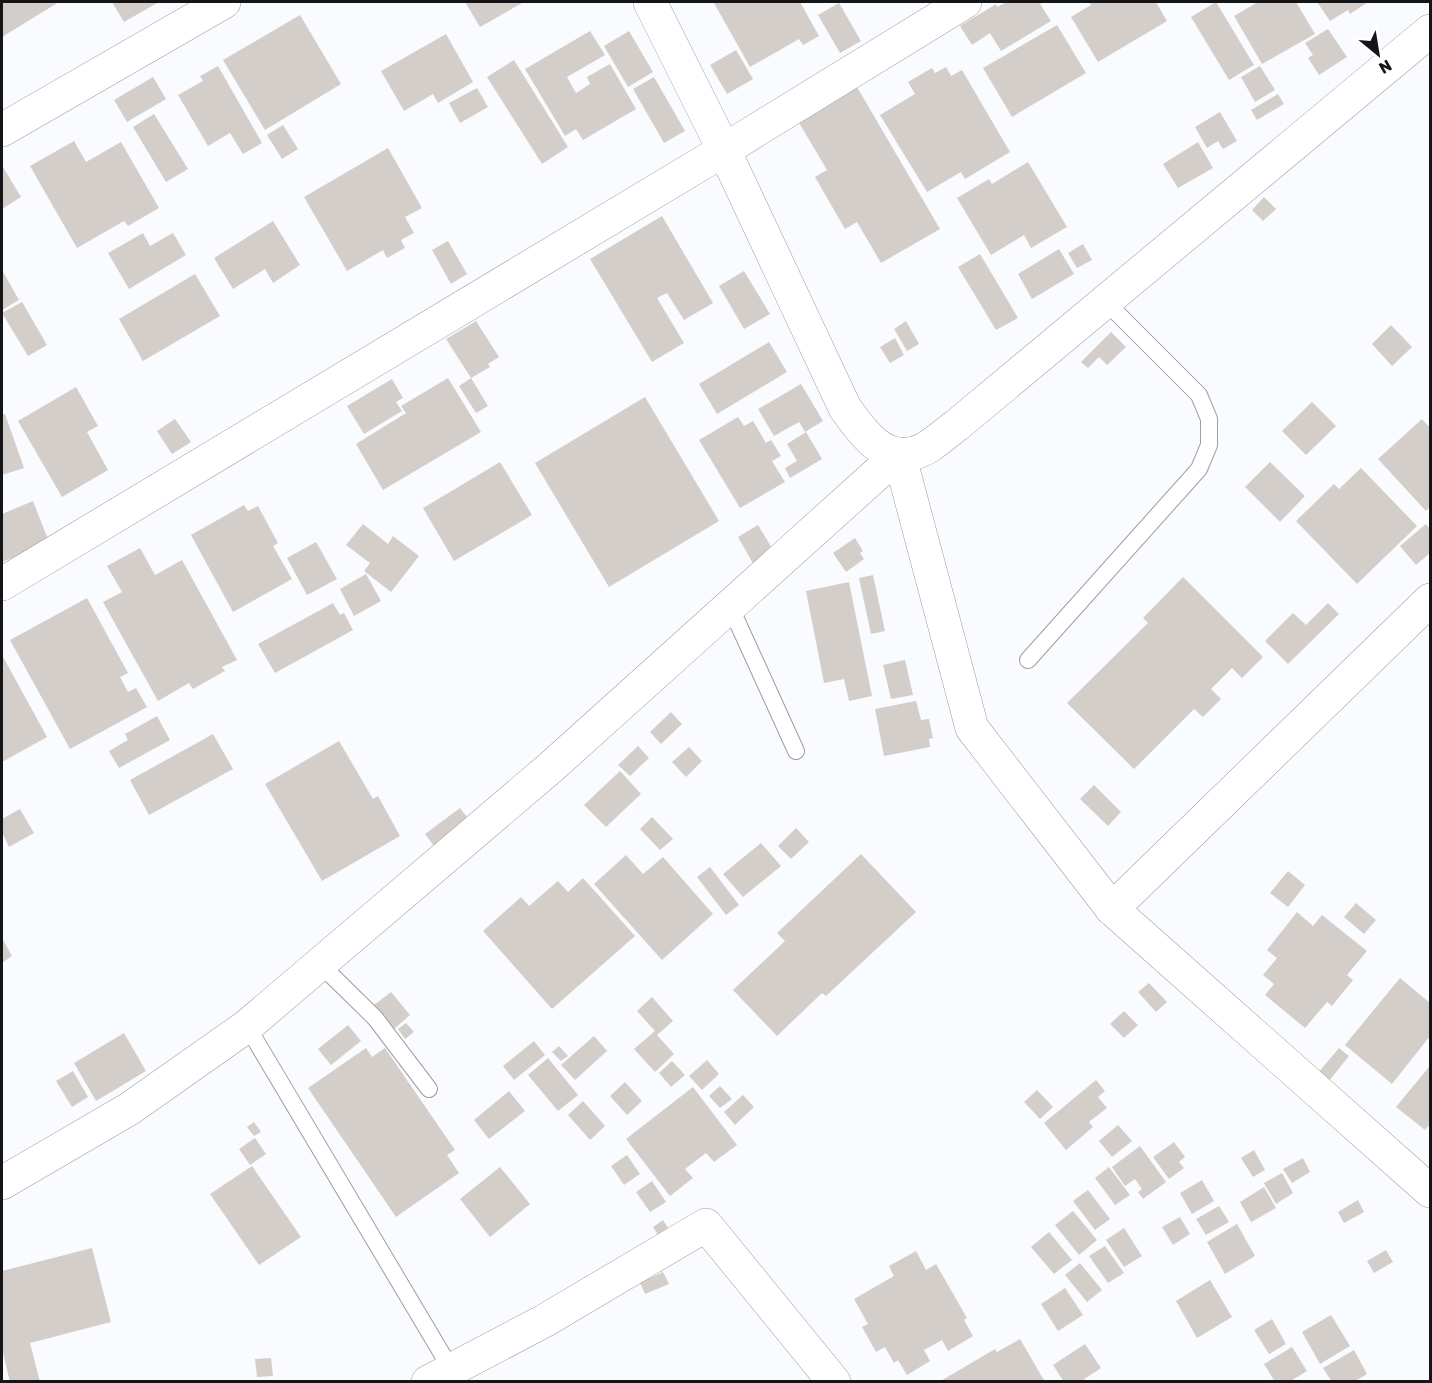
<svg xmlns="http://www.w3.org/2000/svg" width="1432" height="1383" font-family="Rubik,sans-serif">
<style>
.building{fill:#d4cecb}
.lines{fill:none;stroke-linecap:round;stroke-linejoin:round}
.lane-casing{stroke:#9d9ea3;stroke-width:18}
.street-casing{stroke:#9d9ea3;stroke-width:34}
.secondary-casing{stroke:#9d9ea3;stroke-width:34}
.lane{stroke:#fff;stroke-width:16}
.street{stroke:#fff;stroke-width:33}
.secondary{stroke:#fff;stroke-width:33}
</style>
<rect width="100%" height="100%" fill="#f9fbff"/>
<g class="building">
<polygon points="2,2 59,2 2,37"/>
<polygon points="112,2 159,2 124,22"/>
<polygon points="465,2 524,2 480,27"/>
<polygon points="715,2 800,2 819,36 803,45 799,39 750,67 714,3"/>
<polygon points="1007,2 1045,2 1040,4 1051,21 1001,51 990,33 972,45 960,26 996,4 997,7"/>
<polygon points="1089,2 1156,2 1167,21 1098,62 1071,17 1091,5"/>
<polygon points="1216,2 1254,65 1229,80 1191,17"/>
<polygon points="1258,2 1296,2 1315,34 1262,64 1234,16"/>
<polygon points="1317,2 1368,2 1350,14 1348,10 1330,21"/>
<polygon points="839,3 861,41 840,53 818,15"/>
<polygon points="300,15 341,84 265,130 223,60"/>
<polygon points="1057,25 1086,73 1012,117 983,68"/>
<polygon points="1328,29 1347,57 1319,75 1308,58 1313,55 1305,43"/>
<polygon points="590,31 605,55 567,77 576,93 590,84 587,77 610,64 636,109 583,140 576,129 565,136 525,69"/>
<polygon points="629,31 653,72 628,87 604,46"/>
<polygon points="446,34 473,82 438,103 433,94 404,111 381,71"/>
<polygon points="736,50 753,79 727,94 710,65"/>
<polygon points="514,60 568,147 542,164 487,77"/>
<polygon points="218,66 262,143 243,154 230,133 208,146 178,95 203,81 200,76"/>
<polygon points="1260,66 1275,90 1255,102 1241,77"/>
<polygon points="946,67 951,76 962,70 1010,152 965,179 961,172 927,192 880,115 915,94 908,82 932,68 935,73"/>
<polygon points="153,77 166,99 127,122 114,100"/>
<polygon points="654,77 685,131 664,143 633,89"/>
<polygon points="857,87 940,229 881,263 857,222 845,229 815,177 827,170 798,121"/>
<polygon points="477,88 488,107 460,123 449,103"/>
<polygon points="1278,94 1284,104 1257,120 1251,110"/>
<polygon points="1220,112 1237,141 1223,149 1218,141 1207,148 1195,127"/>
<polygon points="154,114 188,169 166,182 133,127"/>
<polygon points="283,125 298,149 282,159 267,135"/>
<polygon points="74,141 86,162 121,142 159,208 128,226 124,221 77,248 30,166"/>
<polygon points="1198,142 1213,168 1178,188 1163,164"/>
<polygon points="388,148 422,208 405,217 414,233 401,240 405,248 387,258 383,250 347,271 304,197"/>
<polygon points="1028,162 1067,227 1031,248 1024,235 991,255 957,198 989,179 992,184"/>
<polygon points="3,167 21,197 2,209 2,168"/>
<polygon points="1264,197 1276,209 1263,221 1252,210"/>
<polygon points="662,216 713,303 684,320 667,293 657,298 684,343 652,362 590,259"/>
<polygon points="273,221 300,265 273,283 265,269 233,289 214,258"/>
<polygon points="143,233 150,246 173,233 186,255 129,289 108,253"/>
<polygon points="448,241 467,274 451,284 432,250"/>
<polygon points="1083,244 1092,260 1077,268 1068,253"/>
<polygon points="1059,249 1074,274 1032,299 1018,274"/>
<polygon points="980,254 1018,318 996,330 958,267"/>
<polygon points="2,270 19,300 2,310"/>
<polygon points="744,271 770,314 744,329 719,286"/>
<polygon points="195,274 220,316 143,361 119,319"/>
<polygon points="22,302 47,345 28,356 2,313"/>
<polygon points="476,321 499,357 488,364 490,367 471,378 446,339"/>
<polygon points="906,321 919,344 907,351 894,329"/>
<polygon points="1391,325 1412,347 1392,366 1372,344"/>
<polygon points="1111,332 1126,347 1107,365 1099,357 1088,368 1081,362"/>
<polygon points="895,338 904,355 890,363 880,347"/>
<polygon points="769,342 787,372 717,414 699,384"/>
<polygon points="448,378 481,432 383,490 356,444 406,413 401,406"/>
<polygon points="471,378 488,406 476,413 459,386"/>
<polygon points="392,379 403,398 396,402 402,411 364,434 347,406"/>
<polygon points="801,384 823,421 805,432 799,422 774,436 758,409"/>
<polygon points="76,387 98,426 87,432 108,470 62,497 18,421"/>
<polygon points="645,397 719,521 609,587 535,463"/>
<polygon points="1312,402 1336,426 1306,455 1282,431"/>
<polygon points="5,414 24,468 2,475 2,415"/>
<polygon points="738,417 744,426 753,421 766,443 771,440 781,456 772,461 785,482 740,508 699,440"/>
<polygon points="175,419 191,442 172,454 157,431"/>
<polygon points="1422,419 1430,428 1430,507 1426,511 1378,459"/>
<polygon points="806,432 822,459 790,478 785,468 797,461 787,444"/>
<polygon points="500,462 532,515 454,561 423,508"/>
<polygon points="1270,462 1305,496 1280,522 1245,487"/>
<polygon points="1361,468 1417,526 1357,584 1296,521 1334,484 1339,489"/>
<polygon points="33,501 49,542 2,562 2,514"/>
<polygon points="244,505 248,511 258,506 278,543 273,546 292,579 233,612 191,535"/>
<polygon points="363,524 388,544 393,536 419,556 391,592 364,571 370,563 346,545"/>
<polygon points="1426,524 1430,529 1430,553 1416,565 1400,546"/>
<polygon points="758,525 775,553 754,565 738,537"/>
<polygon points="855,538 863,551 860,553 864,559 846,572 833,553"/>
<polygon points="316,542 337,579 307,595 287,558"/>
<polygon points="140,548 155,575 182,560 237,660 222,667 225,671 193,689 189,683 158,701 103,602 122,592 107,566"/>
<polygon points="366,574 381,601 354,616 340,589"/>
<polygon points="873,575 885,631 871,634 859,578"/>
<polygon points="1183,577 1263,657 1242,678 1232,668 1211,689 1221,699 1203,717 1194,709 1134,769 1067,703 1148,623 1143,618"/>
<polygon points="849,582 872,696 849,701 844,679 824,683 806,591"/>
<polygon points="87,598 128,673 120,677 128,692 136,688 147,707 70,749 10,640"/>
<polygon points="333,603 340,615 344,613 353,630 275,673 258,644"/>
<polygon points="1328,603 1339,614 1288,664 1265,641 1293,613 1306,625"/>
<polygon points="2,655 47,737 2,762"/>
<polygon points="905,660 913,695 891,699 883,665"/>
<polygon points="916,701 921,720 929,719 933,738 929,739 930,747 884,756 875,709"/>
<polygon points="671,712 682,724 661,744 650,732"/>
<polygon points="157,716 170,740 119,768 109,751 128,740 125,734"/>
<polygon points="213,734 233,769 149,815 130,780"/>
<polygon points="339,741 373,799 378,796 400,836 322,881 265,784"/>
<polygon points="638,746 649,758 630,776 618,765"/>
<polygon points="689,747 702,761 686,777 672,762"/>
<polygon points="620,771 641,794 606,827 584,805"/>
<polygon points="1094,785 1121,812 1108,826 1080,799"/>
<polygon points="460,808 477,830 442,857 425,834"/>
<polygon points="20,809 34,833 9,847 2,832 2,819"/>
<polygon points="652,817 673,839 660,850 640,829"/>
<polygon points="796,828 809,842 791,859 778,846"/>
<polygon points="761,843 781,866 743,897 723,874"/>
<polygon points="861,854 916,912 826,996 822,993 777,1036 733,990 785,941 777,933"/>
<polygon points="626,855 643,874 663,857 713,914 662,960 594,884"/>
<polygon points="710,867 739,905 726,915 697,877"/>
<polygon points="1288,871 1305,885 1288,907 1270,893"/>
<polygon points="583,878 635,936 552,1009 483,931 521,897 529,906 558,881 568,892"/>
<polygon points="1356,903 1376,920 1364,934 1344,917"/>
<polygon points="1297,912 1313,926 1322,915 1367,951 1347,975 1353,980 1332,1006 1327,1002 1305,1028 1265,995 1274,984 1263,975 1277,958 1267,950"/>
<polygon points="2,938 12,956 2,963"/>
<polygon points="1400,978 1430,1003 1430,1036 1392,1084 1345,1045"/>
<polygon points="1149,983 1167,1002 1156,1012 1138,992"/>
<polygon points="391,992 410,1015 394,1029 374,1005"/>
<polygon points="652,997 673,1021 657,1035 674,1054 655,1072 634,1049 655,1031 637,1011"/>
<polygon points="1124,1011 1138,1025 1124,1038 1110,1024"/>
<polygon points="406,1023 414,1032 405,1039 398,1029"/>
<polygon points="348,1025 361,1041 331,1065 318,1049"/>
<polygon points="124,1033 146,1071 96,1101 74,1063"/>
<polygon points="594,1036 607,1051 575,1080 561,1065"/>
<polygon points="534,1041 545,1055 514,1080 503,1066"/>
<polygon points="559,1046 568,1056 561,1061 552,1052"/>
<polygon points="366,1048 372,1057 385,1048 455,1150 447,1155 459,1173 396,1217 308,1088"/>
<polygon points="1339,1048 1349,1056 1329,1081 1318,1073"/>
<polygon points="548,1058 578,1095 558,1111 528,1075"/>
<polygon points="707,1060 719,1074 702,1090 689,1076"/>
<polygon points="672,1061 685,1075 671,1087 659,1073"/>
<polygon points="1429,1067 1430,1124 1425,1130 1396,1107"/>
<polygon points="73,1071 88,1097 72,1107 56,1081"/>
<polygon points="1096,1080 1105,1091 1098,1097 1107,1108 1089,1122 1093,1127 1066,1150 1044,1123"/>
<polygon points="625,1082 642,1101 627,1115 610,1096"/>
<polygon points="720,1086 732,1099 720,1108 709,1096"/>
<polygon points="693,1087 737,1145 714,1162 706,1153 685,1169 693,1178 670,1196 626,1139"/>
<polygon points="1037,1090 1053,1107 1040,1119 1024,1102"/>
<polygon points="509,1091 525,1111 489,1139 474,1120"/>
<polygon points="743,1095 754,1107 735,1125 724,1112"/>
<polygon points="583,1101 605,1126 590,1140 568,1115"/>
<polygon points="254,1122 261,1132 254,1136 247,1127"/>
<polygon points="1118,1125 1132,1141 1112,1157 1099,1141"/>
<polygon points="255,1138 266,1154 250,1165 239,1149"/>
<polygon points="1174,1142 1185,1157 1179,1162 1184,1168 1169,1179 1153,1157"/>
<polygon points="1140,1146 1166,1182 1143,1199 1138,1192 1142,1189 1135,1179 1125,1186 1112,1167"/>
<polygon points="1254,1150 1265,1170 1253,1177 1241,1158"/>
<polygon points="627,1155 640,1174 624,1185 611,1166"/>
<polygon points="1303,1158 1310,1172 1292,1183 1283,1169"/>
<polygon points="252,1166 301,1237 259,1265 210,1194"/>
<polygon points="500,1167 530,1204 490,1237 460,1199"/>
<polygon points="1109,1167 1130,1195 1115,1205 1095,1178"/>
<polygon points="1282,1173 1293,1193 1276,1204 1264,1183"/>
<polygon points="1202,1180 1214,1201 1192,1214 1180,1193"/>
<polygon points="652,1181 666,1202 650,1212 636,1192"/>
<polygon points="1264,1187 1276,1208 1251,1222 1240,1202"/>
<polygon points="1088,1190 1110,1219 1095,1230 1073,1201"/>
<polygon points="1358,1200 1364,1212 1344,1223 1338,1212"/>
<polygon points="1219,1206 1229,1222 1206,1235 1196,1219"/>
<polygon points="1073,1211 1097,1240 1079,1255 1055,1225"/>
<polygon points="1180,1217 1190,1234 1173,1245 1162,1227"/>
<polygon points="663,1220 668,1228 658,1235 653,1227"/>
<polygon points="1237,1224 1255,1256 1225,1274 1207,1242"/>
<polygon points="1124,1228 1142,1256 1124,1267 1106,1240"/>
<polygon points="1049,1232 1072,1260 1054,1274 1031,1247"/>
<polygon points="1105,1246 1124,1273 1108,1283 1089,1256"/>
<polygon points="92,1248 111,1322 30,1343 40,1382 10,1382 2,1349 2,1271"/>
<polygon points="1386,1250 1393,1262 1374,1273 1367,1261"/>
<polygon points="916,1251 926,1270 936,1264 967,1318 964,1320 973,1336 948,1351 942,1340 924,1350 930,1361 907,1375 898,1360 894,1363 885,1347 876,1352 862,1327 868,1324 854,1299 894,1276 889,1266"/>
<polygon points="1080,1263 1102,1290 1087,1302 1065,1275"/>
<polygon points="663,1272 669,1284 645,1294 640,1283"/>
<polygon points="1210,1280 1232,1317 1197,1338 1176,1301"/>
<polygon points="1065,1288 1083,1315 1058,1331 1041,1304"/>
<polygon points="1331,1315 1350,1346 1320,1364 1302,1332"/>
<polygon points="1272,1319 1286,1344 1269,1354 1254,1330"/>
<polygon points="1020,1339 1045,1382 939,1382 995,1349 997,1352"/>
<polygon points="1085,1344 1101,1368 1080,1382 1064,1382 1053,1365"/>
<polygon points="1292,1347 1307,1371 1289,1382 1275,1382 1264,1364"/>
<polygon points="1354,1350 1367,1374 1354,1382 1332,1382 1323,1368"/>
<polygon points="271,1358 273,1376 257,1377 255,1359"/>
</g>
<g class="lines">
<g class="lane-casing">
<g id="lane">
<polyline points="730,606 796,751"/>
<polyline points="1028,660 1199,469 1209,445 1209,419 1199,395 1106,302"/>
<polyline points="320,964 375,1018 429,1089"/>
<polyline points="247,1026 451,1369"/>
</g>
</g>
<g class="street-casing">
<g id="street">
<polyline points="2,130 224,2"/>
<polyline points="2,584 724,150 965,2"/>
<polyline points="1112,909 1430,600"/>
<polyline points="2,1183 129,1109 247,1026 550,768 899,454 972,728 1112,909 1430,1191"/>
<polyline points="428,1382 544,1321 706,1225 834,1382"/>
</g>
</g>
<g class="secondary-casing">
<path id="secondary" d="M650,2l74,148 121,258c16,22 37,54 69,45 16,-4 30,-19 43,-28l473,-394"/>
</g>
<use href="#lane" class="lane"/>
<use href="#street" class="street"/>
<use href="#secondary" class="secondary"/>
</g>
<rect width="1432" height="1383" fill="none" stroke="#141517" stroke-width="6"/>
<g transform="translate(1378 54) rotate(150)" stroke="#ffffff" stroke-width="4.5" paint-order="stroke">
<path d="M0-4.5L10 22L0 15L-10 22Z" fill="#141517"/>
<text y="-9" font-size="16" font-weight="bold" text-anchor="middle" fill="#141517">N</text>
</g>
</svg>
